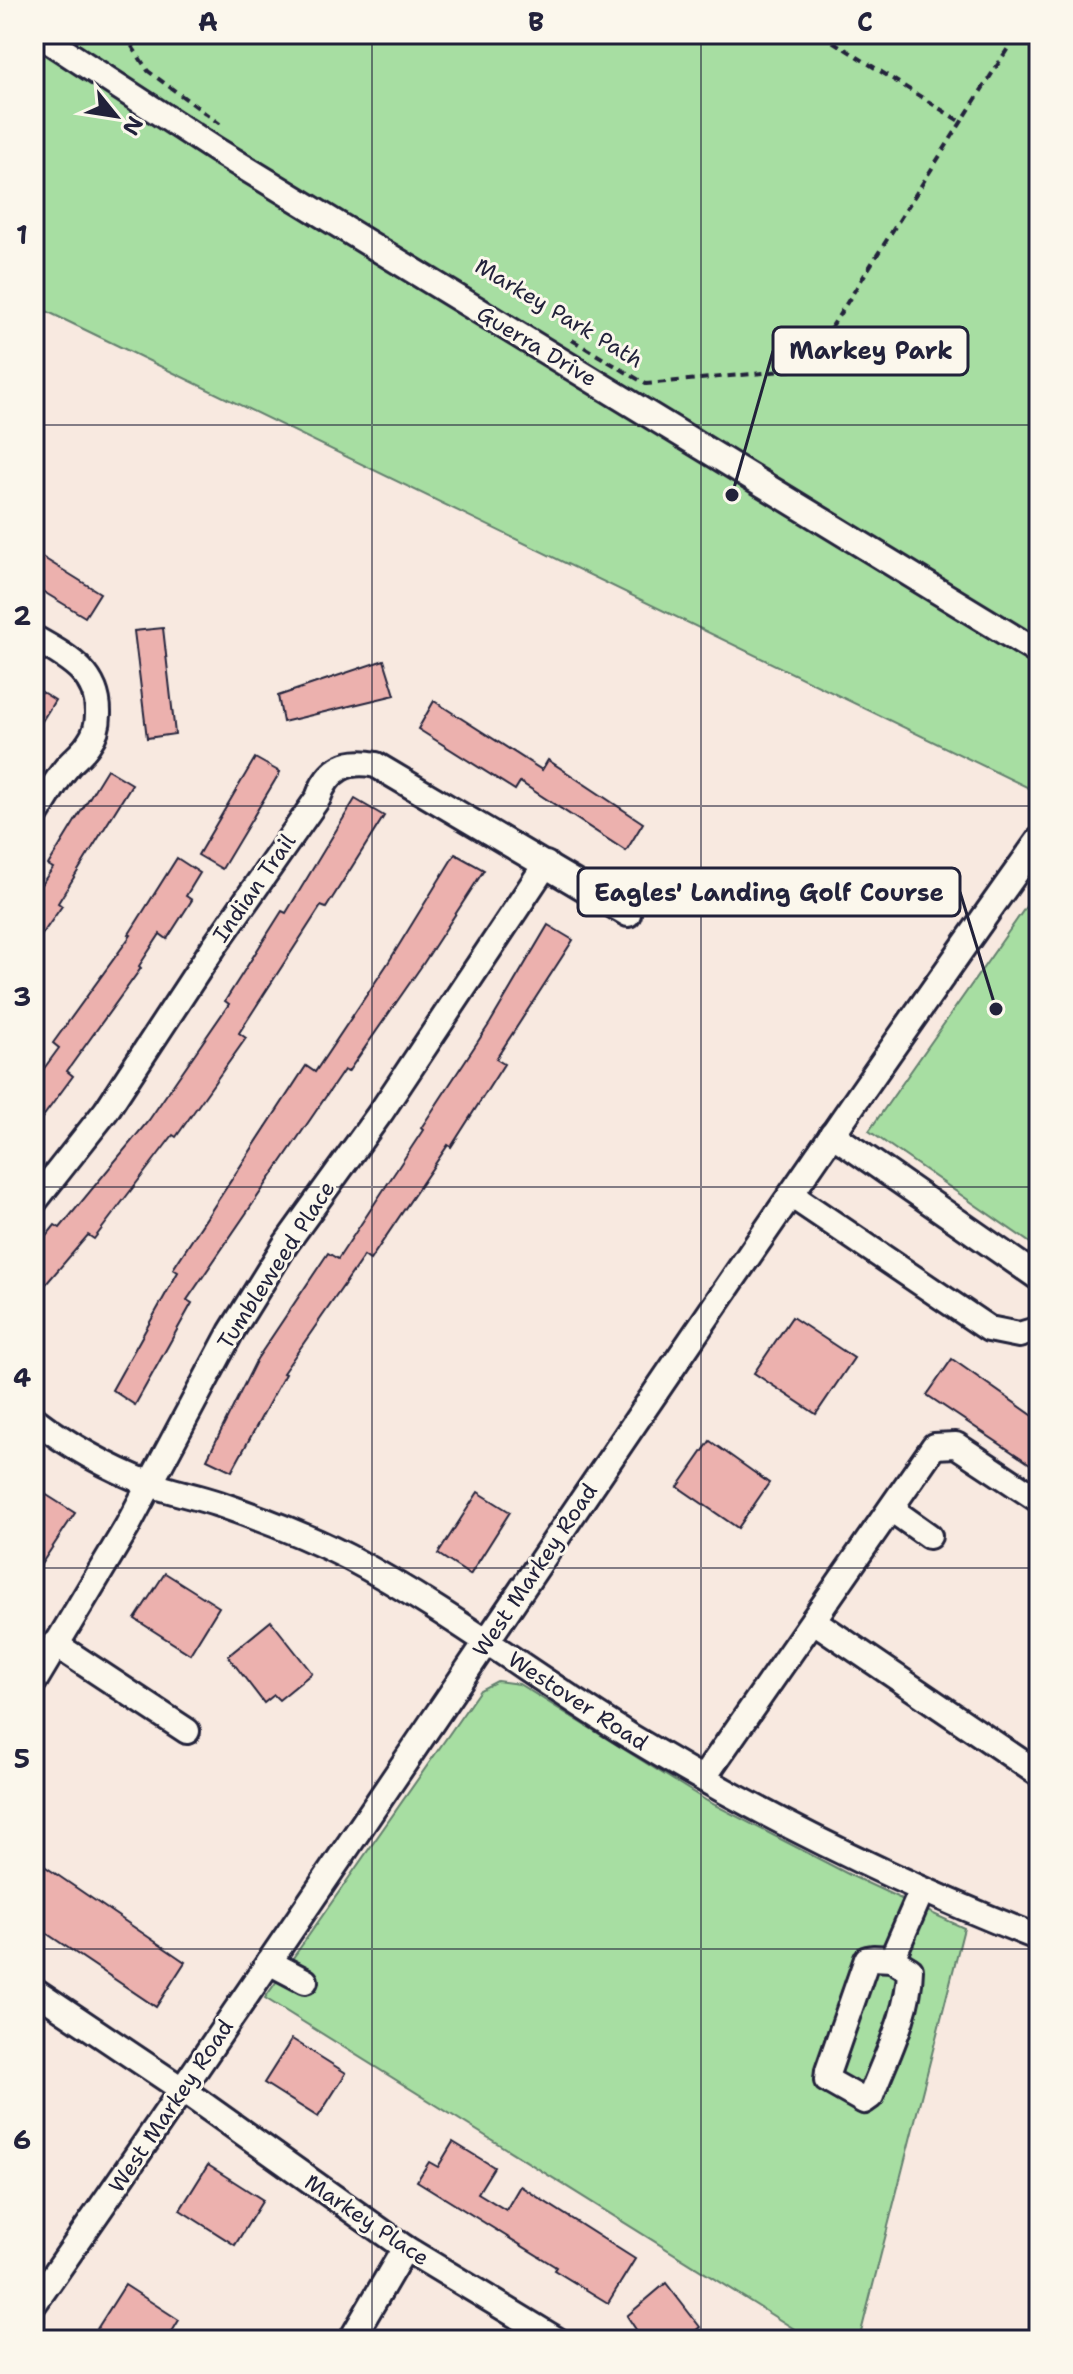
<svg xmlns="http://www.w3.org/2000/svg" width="1073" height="2374" font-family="'Shantell Sans',sans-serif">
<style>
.green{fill:#a7dea2;stroke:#64806e;stroke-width:2}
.building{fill:#ecb1ae;stroke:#22223b;stroke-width:2}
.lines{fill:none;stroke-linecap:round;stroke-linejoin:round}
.minor-casing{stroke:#22223b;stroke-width:30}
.path{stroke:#22223b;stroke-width:4;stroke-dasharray:8 6;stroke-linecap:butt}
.minor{stroke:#fbf7ec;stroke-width:24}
.grid{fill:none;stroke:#22223b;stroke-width:2;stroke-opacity:0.55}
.labels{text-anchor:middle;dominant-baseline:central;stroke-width:6;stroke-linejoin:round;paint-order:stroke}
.street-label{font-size:22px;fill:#22223b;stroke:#fbf7ec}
.leader{fill:none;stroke:#22223b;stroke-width:3}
.callout-dot{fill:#22223b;stroke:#fbf7ec;stroke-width:3}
.callout{fill:#fbf7ec;stroke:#22223b;stroke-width:3}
.callout-label{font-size:24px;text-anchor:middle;font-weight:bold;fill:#22223b}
.neatline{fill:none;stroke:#22223b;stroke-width:3}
.grid-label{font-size:26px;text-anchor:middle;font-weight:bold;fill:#22223b}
</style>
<rect width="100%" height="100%" fill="#f8e9e0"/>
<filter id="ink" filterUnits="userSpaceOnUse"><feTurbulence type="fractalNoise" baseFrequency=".0125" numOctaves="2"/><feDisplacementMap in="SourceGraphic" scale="16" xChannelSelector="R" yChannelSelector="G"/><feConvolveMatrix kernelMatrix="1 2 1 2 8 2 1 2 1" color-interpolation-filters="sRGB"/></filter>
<g filter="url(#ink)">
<g class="green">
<polygon points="34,34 1039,34 1039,793 34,305"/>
<polygon points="1039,888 1039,1249 869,1131"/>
<polygon points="497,1681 519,1684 707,1801 852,1876 964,1928 859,2340 812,2340 265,1998 480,1690"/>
</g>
<g class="building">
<polygon points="34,552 100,593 85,617 34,586"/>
<polygon points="163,628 175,734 147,738 134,631"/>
<polygon points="384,660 395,695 283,722 278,696"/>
<polygon points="34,687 55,700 34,734"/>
<polygon points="434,701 542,770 548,760 643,823 626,851 520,782 515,790 418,729"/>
<polygon points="255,758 280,772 222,869 198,855"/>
<polygon points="107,769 132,784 58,903 62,906 34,946 34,894 53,868 48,865"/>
<polygon points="355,799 384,816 326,908 321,906 239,1033 246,1038 176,1137 173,1135 94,1239 88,1235 34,1298 34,1251 55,1225 60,1228 149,1120 229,1004 225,1001 282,911 286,913"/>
<polygon points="455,854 484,870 423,964 348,1072 344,1070 187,1300 192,1303 135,1405 112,1390 178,1272 173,1269 306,1066 315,1072 388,963"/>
<polygon points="177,858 200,873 186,896 192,900 167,939 160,934 139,966 141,968 67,1071 73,1076 34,1129 34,1082 59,1048 53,1043 131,935 129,934"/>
<polygon points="548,925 573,940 496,1059 504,1064 451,1147 448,1145 370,1260 364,1256 283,1373 285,1374 232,1471 207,1459 257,1359 328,1253 338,1259 423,1130 421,1128 490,1023"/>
<polygon points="792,1317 854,1358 816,1414 754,1373"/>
<polygon points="952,1359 1039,1420 1039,1470 927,1395"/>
<polygon points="710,1441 769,1483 738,1528 678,1487"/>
<polygon points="34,1487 75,1513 34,1575"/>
<polygon points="478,1492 510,1512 470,1575 438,1554"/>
<polygon points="165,1573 219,1607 190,1654 135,1619"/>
<polygon points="271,1621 312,1673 279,1700 274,1695 264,1703 228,1656"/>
<polygon points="34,1859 185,1962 156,2007 34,1925"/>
<polygon points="292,2039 346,2073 318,2117 264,2083"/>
<polygon points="453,2142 494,2167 478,2193 506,2210 520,2186 635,2259 608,2303 554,2270 556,2267 417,2181 429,2162 438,2167"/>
<polygon points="208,2165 263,2200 235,2245 180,2210"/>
<polygon points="666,2283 700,2327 684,2340 643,2340 627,2316"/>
<polygon points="125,2285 179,2320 167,2340 114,2340 97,2329"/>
</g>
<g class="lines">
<g class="minor-casing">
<g id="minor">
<polyline points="38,34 216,150 1039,653"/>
<path d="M34,638c31,18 65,34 64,76 0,10 -3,21 -9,29 -6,10 -14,15 -21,23 -13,15 -23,35 -34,52"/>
<polyline points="832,1134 1039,1278"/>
<polyline points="791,1195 989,1329 1019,1335 1039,1329"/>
<path d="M34,1202l72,-91 107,-163 105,-150c10,-29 29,-39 58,-33l252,149"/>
<path d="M34,1419c34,26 75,49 116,65 22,8 46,12 69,20 44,15 88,32 129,53 100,53 189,122 285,181 129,78 265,145 406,200"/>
<polyline points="891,1509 929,1536"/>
<polyline points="814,1621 1039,1774"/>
<polyline points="55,1644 187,1731"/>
<polyline points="34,1682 127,1527 231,1332 285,1245 381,1112 546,864"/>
<polyline points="704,1777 934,1446 956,1445 1039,1500"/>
<path d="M873,1958l19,1 18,11c-1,44 -24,86 -39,126l-7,5 -37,-21 1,-9 39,-112z"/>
<polyline points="892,1959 922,1890"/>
<polyline points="269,1962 305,1981"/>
<polyline points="34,1990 183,2090 405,2248 557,2340"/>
<path d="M34,2304c339,-486 661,-982 1005,-1464"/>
<polyline points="351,2340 405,2248"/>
</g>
</g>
<g class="path">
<polyline points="124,34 148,71 220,124"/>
<polyline points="821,34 961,122"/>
<polyline points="572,340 646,384 805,369 1017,34"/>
</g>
<use href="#minor" class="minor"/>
</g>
</g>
<path class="grid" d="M372,34v2306M701,34v2306M34,425h1005M34,806h1005M34,1187h1005M34,1568h1005M34,1949h1005"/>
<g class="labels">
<g class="street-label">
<text transform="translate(559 313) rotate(31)">Markey Park Path</text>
<text transform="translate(537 346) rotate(31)">Guerra Drive</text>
<text transform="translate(254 888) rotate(-55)">Indian Trail</text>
<text transform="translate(276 1265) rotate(-57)">Tumbleweed Place</text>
<text transform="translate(535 1570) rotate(-56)">West Markey Road</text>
<text transform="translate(578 1701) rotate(33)">Westover Road</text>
<text transform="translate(171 2106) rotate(-56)">West Markey Road</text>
<text transform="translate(367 2220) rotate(34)">Markey Place</text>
</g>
</g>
<path class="leader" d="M732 495L773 351M996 1009L960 892"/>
<g class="callout-dot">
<circle cx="732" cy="495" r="8"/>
<circle cx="996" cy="1009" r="8"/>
</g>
<g class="callout">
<rect x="773" y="327" width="195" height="48" rx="8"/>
<rect x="578" y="868" width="382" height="48" rx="8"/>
</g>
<g class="callout-label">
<text x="871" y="359">Markey Park</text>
<text x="769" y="901">Eagles' Landing Golf Course</text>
</g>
<rect width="1073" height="2374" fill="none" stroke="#fbf7ec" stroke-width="88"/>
<g transform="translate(116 116) rotate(120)" stroke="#fbf7ec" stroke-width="6" paint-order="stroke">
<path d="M0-6L14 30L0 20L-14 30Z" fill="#22223b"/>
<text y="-12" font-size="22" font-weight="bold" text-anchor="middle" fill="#22223b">N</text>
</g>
<rect x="44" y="44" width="985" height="2286" class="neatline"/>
<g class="grid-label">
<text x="208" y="31">A</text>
<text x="536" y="31">B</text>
<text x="865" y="31">C</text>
<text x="22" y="244">1</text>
<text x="22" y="625">2</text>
<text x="22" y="1006">3</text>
<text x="22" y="1387">4</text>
<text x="22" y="1768">5</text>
<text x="22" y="2149">6</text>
</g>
</svg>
